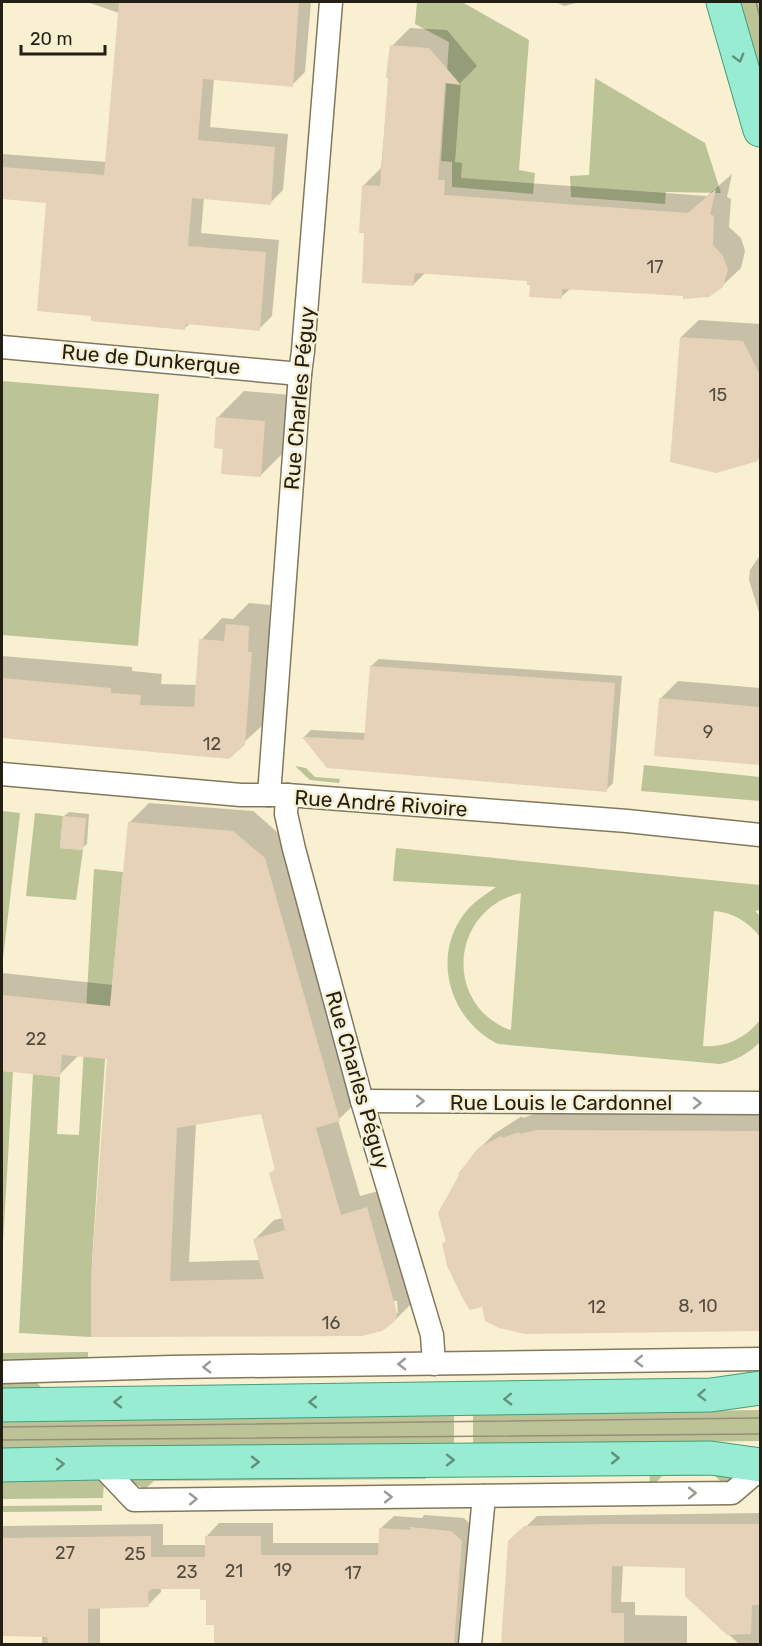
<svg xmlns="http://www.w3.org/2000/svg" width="762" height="1646" font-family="Rubik,sans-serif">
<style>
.green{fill:#bbc397;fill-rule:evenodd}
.shadow{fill:#0003;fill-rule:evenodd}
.building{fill:#e6d2b8;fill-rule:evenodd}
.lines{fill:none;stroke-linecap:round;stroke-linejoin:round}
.minor-casing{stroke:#81795d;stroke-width:25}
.primary-casing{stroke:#439c7c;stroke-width:35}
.minor{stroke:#fff;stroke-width:22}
.primary{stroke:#98ecd2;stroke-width:33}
.tram{stroke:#968f7a;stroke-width:1.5}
.oneway{stroke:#63907c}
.oneway2{stroke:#9c9a95}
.labels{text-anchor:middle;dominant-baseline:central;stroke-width:5;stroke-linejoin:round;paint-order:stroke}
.number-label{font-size:18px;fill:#544c3d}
.street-label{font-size:21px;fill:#231f14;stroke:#f9f0d1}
</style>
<rect width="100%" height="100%" fill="#f9f0d1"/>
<g class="green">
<polygon points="417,2 462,2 529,40 519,170 535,173 533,194 452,187 452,162 441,161 449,42 415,24"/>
<polygon points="737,2 760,2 760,82"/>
<polygon points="595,78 705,143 721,193 666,192 665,204 571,197 570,176 589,175"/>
<polygon points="2,381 159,394 138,646 2,635"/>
<polygon points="644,765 760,777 760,801 641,791"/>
<polygon points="295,766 306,768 315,777 340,779 339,783 310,780"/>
<polygon points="2,811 20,813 2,967"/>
<polygon points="35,813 63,816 60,848 83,850 76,900 26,896"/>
<path d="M396,848l364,37v25l-5,1 5,5v21c-11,-15 -28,-25 -46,-26l-11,135c22,2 43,-8 57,-26v22c-11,11 -24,19 -40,22l-222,-20c-48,-24 -67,-86 -34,-130 9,-12 21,-19 32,-27l-103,-6zM521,893l-10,136 -1,1c-68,-26 -59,-121 11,-137z"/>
<polygon points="94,869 123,872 105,1059 92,1261 91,1337 19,1333 33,1074 60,1077 57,1134 79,1135"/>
<polygon points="2,1071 13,1072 2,1259"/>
<polygon points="88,1352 88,1362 2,1363 2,1353"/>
<polygon points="24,1379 38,1384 46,1392 2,1395 2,1381"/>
<polygon points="760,1410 760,1441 473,1444 473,1414"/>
<polygon points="454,1414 454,1444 2,1448 2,1419"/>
<polygon points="649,1466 743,1474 734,1481 722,1483 714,1475 662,1476 655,1484 650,1485"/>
<polygon points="426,1468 426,1479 154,1481 145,1489 123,1478"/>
<polygon points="88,1471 104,1481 103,1498 2,1499 2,1472"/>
<polygon points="102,1505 102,1511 3,1512 3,1506"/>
</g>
<g class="shadow">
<polygon points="87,2 311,2 305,72 292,85 214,78 210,127 288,134 283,190 270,203 204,198 201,233 279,240 272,316 259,329 190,323 185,328 47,201 2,198 2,154 107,162 119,13"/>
<polygon points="556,2 580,2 564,6"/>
<polygon points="410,28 447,30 477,66 461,82 455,162 462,163 461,178 707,196 732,174 727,197 731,199 729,227 741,238 745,251 741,268 722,286 685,294 571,288 561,297 532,284 529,280 425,273 413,285 366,232 364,185 381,168 392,46"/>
<polygon points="699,320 760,324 760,456 757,460 681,337"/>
<polygon points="244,391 291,395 287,449 260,476 225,448 217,418"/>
<polygon points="760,555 760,616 749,580 750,570"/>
<polygon points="249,603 270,605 269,631 273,631 266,722 228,757 2,737 2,656 132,667 132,671 162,674 161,684 197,685 201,640 222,618 233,619"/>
<polygon points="379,659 622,676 613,783 606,790 304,737 311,730 366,733 371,666"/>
<polygon points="678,681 760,688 760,763 656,754 660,699"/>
<path d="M149,803l104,8 31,27 75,262 -21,20 22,76 26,-7 26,114 -20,20 -299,13 16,-279 -30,-2 -20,20 -57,-5v-97l111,12 16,-162zM262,1112l14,56 -5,6 12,44 -9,2 -20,20 6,20 -71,2 7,-139zM394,1301h3l1,12h-3z"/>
<polygon points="69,812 89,814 87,844 82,848 64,816"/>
<polygon points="557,1110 760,1111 760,1330 525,1332 483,1305 443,1244 447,1240 473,1155 494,1134 522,1116 523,1118 539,1112 540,1114"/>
<polygon points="760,1513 760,1644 739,1644 687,1596 687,1567 623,1565 621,1602 635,1602 635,1615 687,1616 687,1644 502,1644 510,1542 537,1516"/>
<polygon points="424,1515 464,1518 474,1528 465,1644 215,1644 215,1623 207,1598 202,1588 161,1588 161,1592 148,1605 100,1607 100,1644 42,1644 42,1635 2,1635 2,1526 163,1524 163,1545 207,1545 207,1536 219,1523 273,1523 273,1543 380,1543 381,1528 394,1516 422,1518"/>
</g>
<g class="building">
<polygon points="119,2 299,2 293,87 203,79 198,140 275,147 271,205 192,198 188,246 266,252 260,331 186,324 185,330 91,321 91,316 37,311 46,203 2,199 2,167 104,175"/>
<polygon points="390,45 429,48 461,85 445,83 438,180 445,180 444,195 688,213 716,189 710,214 714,216 713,245 723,256 728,270 723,287 709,297 683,299 683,296 562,289 562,299 529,297 530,285 527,285 527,281 415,273 413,286 362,283 364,233 359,233 362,185 380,186 388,78 386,78 387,67"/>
<polygon points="680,337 743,341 760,375 760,432 758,461 716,473 670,462"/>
<polygon points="216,417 265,421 261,477 221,474 223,449 214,448"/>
<polygon points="226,624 249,626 248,652 252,652 245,745 229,759 2,738 2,678 111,688 111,693 141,695 140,705 194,707 199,639 224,641"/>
<polygon points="370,666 615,683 607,792 327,768 302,737 364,740"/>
<polygon points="659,698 760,707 760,765 654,756"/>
<polygon points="63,816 86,818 83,850 60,848"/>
<path d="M128,822l105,9 32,27 75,263 -24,7 25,87 26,-8 29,102 1,6 -3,7 -12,9 -20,5 -271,1v-60l16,-218 -45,-4 -2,22 -58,-6v-76l108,11zM261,1114l14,56 -6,3 16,57 -32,9 11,40 -94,2 7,-153z"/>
<polygon points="536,1130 760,1131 760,1331 525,1334 499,1328 485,1321 482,1307 470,1310 464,1301 447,1266 442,1243 446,1242 438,1213 459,1175 458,1174 478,1148 501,1136 502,1138 519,1132 520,1134"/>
<polygon points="604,1524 760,1524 760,1605 752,1605 751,1634 727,1635 685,1596 685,1568 612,1566 611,1613 624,1613 624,1644 501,1644 508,1541 524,1526"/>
<polygon points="410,1527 451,1531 462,1541 454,1644 214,1644 214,1625 206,1625 206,1600 200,1600 200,1589 151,1589 151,1591 148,1591 149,1607 88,1609 88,1644 52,1644 48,1643 47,1637 2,1636 2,1538 151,1536 151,1557 205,1557 205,1536 261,1536 261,1555 378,1555 379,1528 410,1530"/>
</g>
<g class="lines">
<g class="minor-casing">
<g id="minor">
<polyline points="2,347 300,374"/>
<polyline points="2,774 241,795 287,795 627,821 760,835"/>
<polyline points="269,795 300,374 303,351 331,2"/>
<polyline points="287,795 286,814 294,849 362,1101 432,1335 434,1364"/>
<polyline points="362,1101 760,1103"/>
<polyline points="2,1372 172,1367 760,1359"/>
<polyline points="99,1463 134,1500 732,1493 760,1469"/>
<polyline points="470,1644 484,1496"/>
</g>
</g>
<g class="primary-casing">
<g id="primary">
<polyline points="723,2 760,130"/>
<polyline points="2,1405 711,1395 760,1388"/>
<polyline points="2,1465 99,1463 711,1458 760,1465"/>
</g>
</g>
<use href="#minor" class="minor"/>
<use href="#primary" class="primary"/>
<g class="tram">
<polyline points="756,2 760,18"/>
<polyline points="2,1427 760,1418"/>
<polyline points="2,1440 760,1434"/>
</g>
</g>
<defs><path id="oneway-chevron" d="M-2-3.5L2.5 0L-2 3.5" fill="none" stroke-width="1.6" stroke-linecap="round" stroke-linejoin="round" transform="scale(1.5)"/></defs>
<g class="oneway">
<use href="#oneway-chevron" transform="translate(739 58) rotate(74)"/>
<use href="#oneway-chevron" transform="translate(702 1395) rotate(178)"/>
<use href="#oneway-chevron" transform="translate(508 1399) rotate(179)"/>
<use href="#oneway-chevron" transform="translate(118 1402) rotate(180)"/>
<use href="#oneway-chevron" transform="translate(313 1402) rotate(179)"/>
<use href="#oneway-chevron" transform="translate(615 1458)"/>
<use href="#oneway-chevron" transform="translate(450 1460)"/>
<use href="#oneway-chevron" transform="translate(255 1462)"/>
<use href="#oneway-chevron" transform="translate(60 1464) rotate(-2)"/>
</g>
<g class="oneway2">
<use href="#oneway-chevron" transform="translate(420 1101)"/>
<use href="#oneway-chevron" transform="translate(697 1103)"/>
<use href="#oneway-chevron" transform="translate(639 1361) rotate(179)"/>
<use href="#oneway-chevron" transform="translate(402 1364) rotate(179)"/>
<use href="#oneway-chevron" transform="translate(207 1367) rotate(179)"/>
<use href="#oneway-chevron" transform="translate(692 1493)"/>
<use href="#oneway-chevron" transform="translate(388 1497) rotate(-1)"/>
<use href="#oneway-chevron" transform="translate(193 1499) rotate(-1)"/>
</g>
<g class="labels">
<g class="number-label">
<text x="655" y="267">17</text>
<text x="718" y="395">15</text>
<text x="708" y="732">9</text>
<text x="212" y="744">12</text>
<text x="36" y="1039">22</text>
<text x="698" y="1306">8, 10</text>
<text x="597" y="1307">12</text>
<text x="331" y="1323">16</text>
<text x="65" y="1553">27</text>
<text x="135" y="1554">25</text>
<text x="283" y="1570">19</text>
<text x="234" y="1571">21</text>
<text x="187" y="1572">23</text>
<text x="353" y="1573">17</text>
</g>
<g class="street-label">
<text transform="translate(151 359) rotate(5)">Rue de Dunkerque</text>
<text transform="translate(299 398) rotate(-85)">Rue Charles Péguy</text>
<text transform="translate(381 803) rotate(4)">Rue André Rivoire</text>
<text transform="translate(358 1080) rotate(74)">Rue Charles Péguy</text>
<text x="561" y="1102">Rue Louis le Cardonnel</text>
</g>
</g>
<rect width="762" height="1646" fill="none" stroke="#231f14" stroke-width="6"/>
<path d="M21 45v9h84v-9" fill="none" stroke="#231f14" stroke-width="3"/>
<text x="30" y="45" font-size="18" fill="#231f14" stroke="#f9f0d1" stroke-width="4.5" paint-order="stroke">20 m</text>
</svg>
